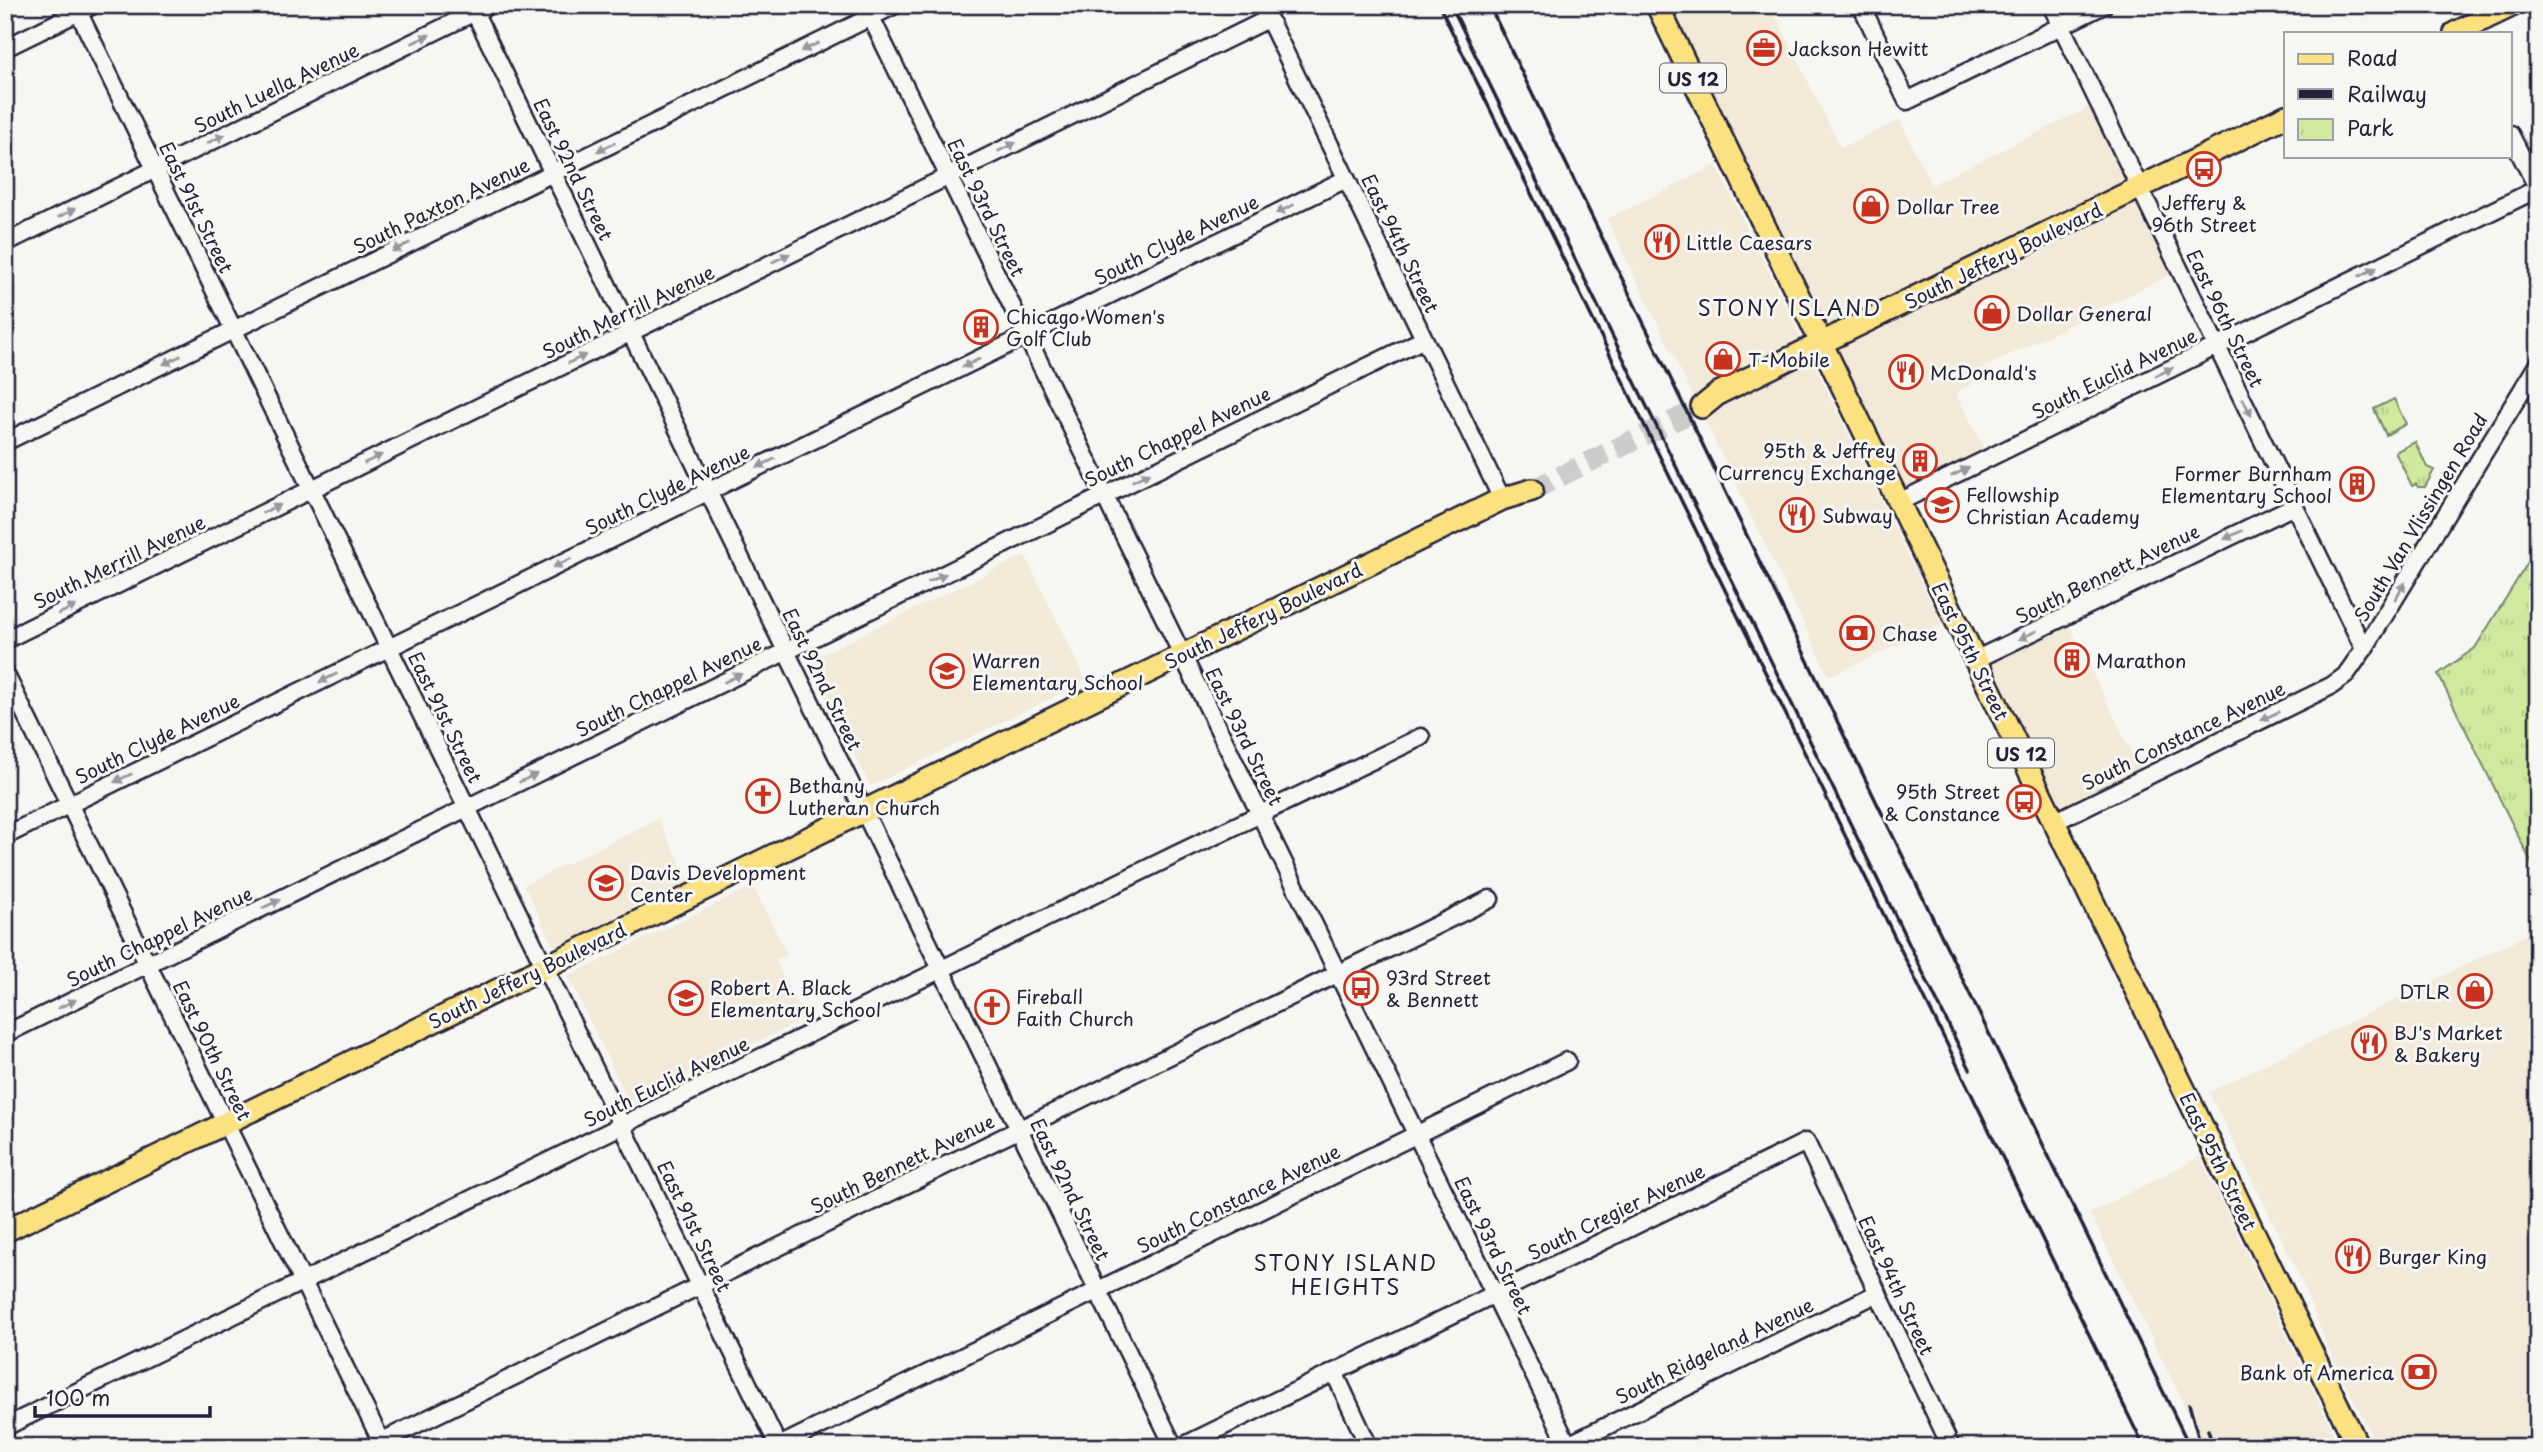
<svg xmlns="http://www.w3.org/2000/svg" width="2543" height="1452" font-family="'Playpen Sans',sans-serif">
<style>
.built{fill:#f2e9d8}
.park{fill:url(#park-tufts);stroke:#78866d;stroke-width:2}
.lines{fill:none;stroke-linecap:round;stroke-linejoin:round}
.major-tunnel{stroke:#cccccd;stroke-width:21;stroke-dasharray:21 10;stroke-linecap:butt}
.minor-casing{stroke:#22223b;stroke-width:21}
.major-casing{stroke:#22223b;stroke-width:26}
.minor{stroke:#f6f6f2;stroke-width:16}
.major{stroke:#fbe180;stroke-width:21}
.rail{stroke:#22223b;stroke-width:3.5}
.oneway{fill:#9797a0}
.labels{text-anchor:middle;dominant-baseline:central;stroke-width:6;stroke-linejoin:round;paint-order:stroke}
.shield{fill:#f6f6f2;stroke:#626272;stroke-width:2}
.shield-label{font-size:18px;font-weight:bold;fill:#22223b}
.poi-label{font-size:19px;fill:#22223b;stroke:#f6f6f2;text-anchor:start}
.street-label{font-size:19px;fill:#22223b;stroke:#f6f6f2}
.neighbourhood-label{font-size:21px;letter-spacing:2px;fill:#22223b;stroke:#f6f6f2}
</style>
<defs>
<pattern id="park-tufts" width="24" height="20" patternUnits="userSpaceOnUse" patternTransform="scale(1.75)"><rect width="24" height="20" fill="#cfe99f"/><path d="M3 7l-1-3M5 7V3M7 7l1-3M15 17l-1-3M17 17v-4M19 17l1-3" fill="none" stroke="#b1c88a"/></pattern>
</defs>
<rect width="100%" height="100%" fill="#f6f6f2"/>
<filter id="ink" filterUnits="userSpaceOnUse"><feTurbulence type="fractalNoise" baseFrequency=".0143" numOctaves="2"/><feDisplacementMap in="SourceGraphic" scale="14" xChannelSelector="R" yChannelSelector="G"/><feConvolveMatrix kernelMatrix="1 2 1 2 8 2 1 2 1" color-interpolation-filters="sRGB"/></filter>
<g filter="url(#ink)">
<g class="built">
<polygon points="1669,5 1770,5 1841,148 1900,120 1931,185 2096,104 2178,271 1973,373 1972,384 1956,393 1987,455 1907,494"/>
<polygon points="1716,165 1942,625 1829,676 1607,219"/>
<polygon points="1025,555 1086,681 870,786 808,661"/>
<polygon points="2069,625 2141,772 2061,809 1989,664"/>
<polygon points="658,819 689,881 554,947 524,885"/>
<polygon points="753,886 787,954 775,960 804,1019 630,1104 568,976"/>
<polygon points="2538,929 2538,1447 2378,1447 2328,1348 2301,1279 2209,1092"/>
<polygon points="2200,1157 2326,1417 2340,1447 2205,1447 2090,1213"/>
</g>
<g class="park">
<polygon points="2394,399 2406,424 2386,435 2374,409"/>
<polygon points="2415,442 2427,467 2434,470 2425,487 2418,487 2416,484 2412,486 2395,452"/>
<polygon points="2538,546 2538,876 2438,674 2475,648"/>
</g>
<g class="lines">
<polyline class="major-tunnel" points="1532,490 1702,407"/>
<g class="minor-casing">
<g id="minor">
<polyline points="75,5 779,1447"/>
<polyline points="471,5 1174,1447"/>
<polyline points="865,5 1569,1447"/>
<polyline points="1262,5 1502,499"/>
<polyline points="1861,5 1907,101 2104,5"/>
<polyline points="2051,5 2364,649"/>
<polyline points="5,48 93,5"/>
<polyline points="2510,134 2538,189"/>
<polyline points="5,243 489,5"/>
<polyline points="5,442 895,5"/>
<polyline points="1899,502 2537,189"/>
<polyline points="5,640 1268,19"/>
<polyline points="1975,660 2294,506"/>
<polyline points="5,673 384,1447"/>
<polyline points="2054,822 2331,686 2345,676 2364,649 2538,364"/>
<polyline points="5,836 1346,179"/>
<polyline points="5,1034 1424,339"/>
<polyline points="1334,1372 1369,1447"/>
<polyline points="5,1427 1177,854 1421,737"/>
<polyline points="1568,1445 1878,1293"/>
<polyline points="370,1447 1490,899"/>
<polyline points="777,1447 1567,1061"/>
<polyline points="1181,1447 1806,1142 1951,1447"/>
</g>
</g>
<g class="major-casing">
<g id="major">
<polyline points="1657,5 2358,1447"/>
<polyline points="2455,33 2513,5"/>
<polyline points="1702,407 1719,393 2286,116"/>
<polyline points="5,1231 1502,499 1532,490"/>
</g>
</g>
<use href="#minor" class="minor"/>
<use href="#major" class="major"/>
<g class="rail">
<polyline points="1439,5 2144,1447"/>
<polyline points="1451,5 1970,1069"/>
<polyline points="1489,5 2190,1447"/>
<polyline points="2189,1404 2201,1447"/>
<polyline points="2208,1430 2213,1447"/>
</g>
</g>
<defs><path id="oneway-solid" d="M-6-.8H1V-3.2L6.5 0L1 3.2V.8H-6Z" transform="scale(1.75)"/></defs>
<g class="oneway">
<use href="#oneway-solid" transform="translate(421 39) rotate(-26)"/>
<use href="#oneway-solid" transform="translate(810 47) rotate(154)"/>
<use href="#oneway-solid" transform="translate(216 139) rotate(-26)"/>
<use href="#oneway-solid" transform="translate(606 147) rotate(154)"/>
<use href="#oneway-solid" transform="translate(1007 147) rotate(-26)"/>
<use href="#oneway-solid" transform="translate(1285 209) rotate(154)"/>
<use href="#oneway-solid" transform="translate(67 213) rotate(-26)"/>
<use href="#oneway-solid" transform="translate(401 247) rotate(154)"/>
<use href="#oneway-solid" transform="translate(781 258) rotate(-26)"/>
<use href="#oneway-solid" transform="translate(2368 272) rotate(-26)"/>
<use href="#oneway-solid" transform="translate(577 359) rotate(-26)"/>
<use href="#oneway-solid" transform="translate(172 360) rotate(154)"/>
<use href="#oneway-solid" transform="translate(971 363) rotate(154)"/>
<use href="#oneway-solid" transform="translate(2164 372) rotate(-26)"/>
<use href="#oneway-solid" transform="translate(2247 407) rotate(64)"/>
<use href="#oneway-solid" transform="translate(373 459) rotate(-26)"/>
<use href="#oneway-solid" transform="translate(766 463) rotate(154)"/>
<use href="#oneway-solid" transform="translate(1960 472) rotate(-26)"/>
<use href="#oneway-solid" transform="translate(1141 477) rotate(-26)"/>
<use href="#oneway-solid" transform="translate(271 509) rotate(-26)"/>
<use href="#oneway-solid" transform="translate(2233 535) rotate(154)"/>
<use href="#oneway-solid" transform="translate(562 563) rotate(154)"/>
<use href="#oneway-solid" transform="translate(937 578) rotate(-26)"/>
<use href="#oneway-solid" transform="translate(2400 591) rotate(-59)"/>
<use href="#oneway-solid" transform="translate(67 610) rotate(-26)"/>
<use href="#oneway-solid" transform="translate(2028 635) rotate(154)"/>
<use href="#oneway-solid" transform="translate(328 678) rotate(154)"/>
<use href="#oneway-solid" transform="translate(733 678) rotate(-26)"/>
<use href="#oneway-solid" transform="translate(2270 716) rotate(154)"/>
<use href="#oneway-solid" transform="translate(123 778) rotate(154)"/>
<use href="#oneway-solid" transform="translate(528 778) rotate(-26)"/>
<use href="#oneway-solid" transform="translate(271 904) rotate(-26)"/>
<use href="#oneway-solid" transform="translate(67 1004) rotate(-26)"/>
</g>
</g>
<defs>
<g id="office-ring" transform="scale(1.75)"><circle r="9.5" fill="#f6f6f2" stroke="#c8321e" stroke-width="1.5"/><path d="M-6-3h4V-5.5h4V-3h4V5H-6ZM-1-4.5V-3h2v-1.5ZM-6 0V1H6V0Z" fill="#c8321e"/></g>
<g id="bus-ring" transform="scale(1.75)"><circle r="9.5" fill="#f6f6f2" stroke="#c8321e" stroke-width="1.5"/><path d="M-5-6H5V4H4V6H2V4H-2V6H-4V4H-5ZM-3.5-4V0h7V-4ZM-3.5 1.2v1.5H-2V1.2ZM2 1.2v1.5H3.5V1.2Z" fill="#c8321e"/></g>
<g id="shop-ring" transform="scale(1.75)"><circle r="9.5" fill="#f6f6f2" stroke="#c8321e" stroke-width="1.5"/><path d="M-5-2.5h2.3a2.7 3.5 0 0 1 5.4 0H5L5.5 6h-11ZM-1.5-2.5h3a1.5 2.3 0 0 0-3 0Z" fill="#c8321e"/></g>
<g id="restaurant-ring" transform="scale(1.75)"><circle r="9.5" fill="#f6f6f2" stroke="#c8321e" stroke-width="1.5"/><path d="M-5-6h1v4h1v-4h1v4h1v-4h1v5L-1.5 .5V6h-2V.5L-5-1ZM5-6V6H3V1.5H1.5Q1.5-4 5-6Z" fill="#c8321e"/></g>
<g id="building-ring" transform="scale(1.75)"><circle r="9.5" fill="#f6f6f2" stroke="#c8321e" stroke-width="1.5"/><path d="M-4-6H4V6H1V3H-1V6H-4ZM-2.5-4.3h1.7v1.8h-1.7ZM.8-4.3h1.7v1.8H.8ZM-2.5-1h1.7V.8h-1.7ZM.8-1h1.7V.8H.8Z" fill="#c8321e"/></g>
<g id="school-ring" transform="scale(1.75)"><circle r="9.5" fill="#f6f6f2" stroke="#c8321e" stroke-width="1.5"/><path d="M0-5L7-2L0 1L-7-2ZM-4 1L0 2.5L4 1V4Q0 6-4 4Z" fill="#c8321e"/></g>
<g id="bank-ring" transform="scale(1.75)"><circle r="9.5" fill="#f6f6f2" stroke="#c8321e" stroke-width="1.5"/><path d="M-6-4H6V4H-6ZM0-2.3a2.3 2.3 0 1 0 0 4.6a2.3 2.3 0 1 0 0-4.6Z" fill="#c8321e"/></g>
<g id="church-ring" transform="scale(1.75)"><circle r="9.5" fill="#f6f6f2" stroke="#c8321e" stroke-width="1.5"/><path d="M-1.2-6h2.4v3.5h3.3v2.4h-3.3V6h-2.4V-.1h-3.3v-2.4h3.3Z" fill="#c8321e"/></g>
</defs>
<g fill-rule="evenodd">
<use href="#office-ring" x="1764" y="48"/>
<use href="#bus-ring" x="2204" y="169"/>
<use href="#shop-ring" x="1871" y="206"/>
<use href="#restaurant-ring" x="1662" y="242"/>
<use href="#shop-ring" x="1992" y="313"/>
<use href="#building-ring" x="981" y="327"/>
<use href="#shop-ring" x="1723" y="359"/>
<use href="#restaurant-ring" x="1906" y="372"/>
<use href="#building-ring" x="1920" y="461"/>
<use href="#building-ring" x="2357" y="484"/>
<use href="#school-ring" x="1942" y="505"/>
<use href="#restaurant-ring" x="1797" y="515"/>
<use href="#bank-ring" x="1857" y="633"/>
<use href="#building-ring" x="2072" y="660"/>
<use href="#school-ring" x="947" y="671"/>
<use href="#church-ring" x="763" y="796"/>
<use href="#bus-ring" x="2024" y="802"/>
<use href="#school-ring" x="606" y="883"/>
<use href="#bus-ring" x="1361" y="988"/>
<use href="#shop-ring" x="2475" y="991"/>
<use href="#school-ring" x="686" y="998"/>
<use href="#church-ring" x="992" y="1007"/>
<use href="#restaurant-ring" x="2369" y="1043"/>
<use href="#restaurant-ring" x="2353" y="1256"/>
<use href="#bank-ring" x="2419" y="1372"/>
</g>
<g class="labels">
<g class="shield">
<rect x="1660" y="63.5" width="66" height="29" rx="5"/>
<rect x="1988" y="738.5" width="66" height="29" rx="5"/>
</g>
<g class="shield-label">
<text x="1693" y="78">US 12</text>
<text x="2021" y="753">US 12</text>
</g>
<g class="poi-label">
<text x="1788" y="48">Jackson Hewitt</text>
<text x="2204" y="202" text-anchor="middle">Jeffery &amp;<tspan x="2204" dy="22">96th Street</tspan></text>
<text x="1896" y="206">Dollar Tree</text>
<text x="1686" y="242">Little Caesars</text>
<text x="2016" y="313">Dollar General</text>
<text x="1006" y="316">Chicago Women's<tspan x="1006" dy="22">Golf Club</tspan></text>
<text x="1748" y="359">T-Mobile</text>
<text x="1930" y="372">McDonald's</text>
<text x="1896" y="450" text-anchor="end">95th &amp; Jeffrey<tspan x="1896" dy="22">Currency Exchange</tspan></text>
<text x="2332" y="473" text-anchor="end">Former Burnham<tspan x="2332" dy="22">Elementary School</tspan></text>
<text x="1966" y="494">Fellowship<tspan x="1966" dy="22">Christian Academy</tspan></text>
<text x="1822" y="515">Subway</text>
<text x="1882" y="633">Chase</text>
<text x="972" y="660">Warren<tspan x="972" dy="22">Elementary School</tspan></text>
<text x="2096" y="660">Marathon</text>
<text x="788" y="785">Bethany<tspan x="788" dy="22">Lutheran Church</tspan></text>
<text x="2000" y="791" text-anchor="end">95th Street<tspan x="2000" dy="22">&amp; Constance</tspan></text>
<text x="630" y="872">Davis Development<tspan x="630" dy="22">Center</tspan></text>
<text x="1386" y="977">93rd Street<tspan x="1386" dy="22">&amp; Bennett</tspan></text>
<text x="710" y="987">Robert A. Black<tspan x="710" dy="22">Elementary School</tspan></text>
<text x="2450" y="991" text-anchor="end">DTLR</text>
<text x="1016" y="996">Fireball<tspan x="1016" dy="22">Faith Church</tspan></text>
<text x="2394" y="1032">BJ's Market<tspan x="2394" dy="22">&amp; Bakery</tspan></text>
<text x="2378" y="1256">Burger King</text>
<text x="2394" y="1372" text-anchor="end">Bank of America</text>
</g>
<g class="street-label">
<text transform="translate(276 87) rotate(-26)">South Luella Avenue</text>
<text transform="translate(574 169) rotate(64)">East 92nd Street</text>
<text transform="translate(441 205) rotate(-26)">South Paxton Avenue</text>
<text transform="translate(197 207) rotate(64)">East 91st Street</text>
<text transform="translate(987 207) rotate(64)">East 93rd Street</text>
<text transform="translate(1176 239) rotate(-26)">South Clyde Avenue</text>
<text transform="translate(1401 243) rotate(64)">East 94th Street</text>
<text transform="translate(2003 255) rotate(-26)">South Jeffery Boulevard</text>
<text transform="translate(628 311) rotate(-26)">South Merrill Avenue</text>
<text transform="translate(2226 318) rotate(64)">East 96th Street</text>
<text transform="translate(2114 373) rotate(-26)">South Euclid Avenue</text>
<text transform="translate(1177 436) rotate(-26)">South Chappel Avenue</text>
<text transform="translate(667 489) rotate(-26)">South Clyde Avenue</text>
<text transform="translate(2420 517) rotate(-59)">South Van Vlissingen Road</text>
<text transform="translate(119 561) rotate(-26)">South Merrill Avenue</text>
<text transform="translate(2107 573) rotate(-26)">South Bennett Avenue</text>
<text transform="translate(1263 615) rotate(-26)">South Jeffery Boulevard</text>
<text transform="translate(1971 651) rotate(64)">East 95th Street</text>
<text transform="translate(823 679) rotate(64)">East 92nd Street</text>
<text transform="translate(668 686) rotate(-26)">South Chappel Avenue</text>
<text transform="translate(446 717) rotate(64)">East 91st Street</text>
<text transform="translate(2183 735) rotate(-26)">South Constance Avenue</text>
<text transform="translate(1245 736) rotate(64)">East 93rd Street</text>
<text transform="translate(157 738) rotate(-26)">South Clyde Avenue</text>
<text transform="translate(159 936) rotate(-26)">South Chappel Avenue</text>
<text transform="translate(527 975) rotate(-26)">South Jeffery Boulevard</text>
<text transform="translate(213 1050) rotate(64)">East 90th Street</text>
<text transform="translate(666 1081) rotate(-26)">South Euclid Avenue</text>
<text transform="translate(2219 1161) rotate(64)">East 95th Street</text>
<text transform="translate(902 1163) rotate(-26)">South Bennett Avenue</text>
<text transform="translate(1071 1189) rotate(64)">East 92nd Street</text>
<text transform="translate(1238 1198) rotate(-26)">South Constance Avenue</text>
<text transform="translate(1616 1211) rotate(-26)">South Cregier Avenue</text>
<text transform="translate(695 1226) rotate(64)">East 91st Street</text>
<text transform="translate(1494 1245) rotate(64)">East 93rd Street</text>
<text transform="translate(1897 1285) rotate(65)">East 94th Street</text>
<text transform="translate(1714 1350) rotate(-26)">South Ridgeland Avenue</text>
</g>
<g class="neighbourhood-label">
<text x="1790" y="307">STONY ISLAND</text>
<text x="1346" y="1262">STONY ISLAND<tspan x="1346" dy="24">HEIGHTS</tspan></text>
</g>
</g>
<rect width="2543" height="1452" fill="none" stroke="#f6f6f2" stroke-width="28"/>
<rect x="14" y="14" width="2515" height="1424" fill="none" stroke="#22223b" stroke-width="2.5" filter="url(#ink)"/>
<rect x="2284" y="32" width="228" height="126" fill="#f6f6f2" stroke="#a1a1a9" stroke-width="2"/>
<rect x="2298" y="54" width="35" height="10" fill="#fbe180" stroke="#a1a1a9" stroke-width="2"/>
<text x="2347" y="66" font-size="21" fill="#22223b">Road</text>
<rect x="2298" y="89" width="35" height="10" fill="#22223b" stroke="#a1a1a9" stroke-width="2"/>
<text x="2347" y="102" font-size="21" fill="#22223b">Railway</text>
<rect x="2298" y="119" width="35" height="21" fill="url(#park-tufts)" stroke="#a1a1a9" stroke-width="2"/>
<text x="2347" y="136" font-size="21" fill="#22223b">Park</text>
<path d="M35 1406v10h175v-10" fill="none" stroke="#22223b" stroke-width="3.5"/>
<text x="46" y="1406" font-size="21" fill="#22223b" stroke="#f6f6f2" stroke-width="5" paint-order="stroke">100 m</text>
</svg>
